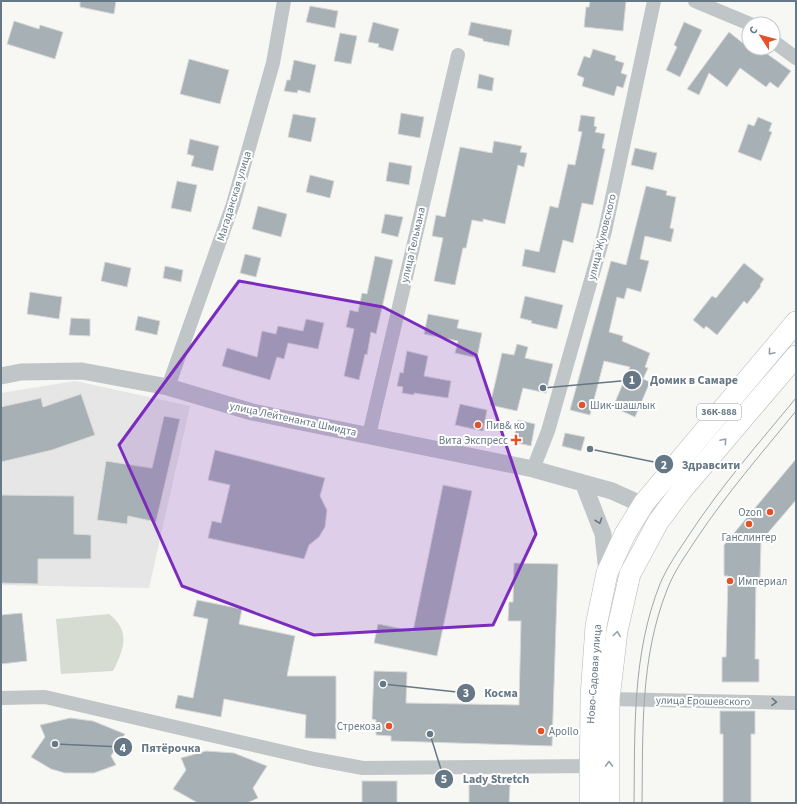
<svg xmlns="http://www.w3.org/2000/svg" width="797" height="804" font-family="'Source Sans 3',sans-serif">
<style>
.built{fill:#e5e6e5}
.green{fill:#d7dcd3}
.building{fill:#a7b0b5;stroke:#d9d9d7}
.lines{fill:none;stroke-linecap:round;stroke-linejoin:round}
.primary-casing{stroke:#b2b7bb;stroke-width:22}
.minor{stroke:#c0c5c8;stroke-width:14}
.tertiary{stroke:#c0c5c8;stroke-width:17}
.primary{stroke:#fff;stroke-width:21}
.tram{stroke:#9fa7ac;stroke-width:1}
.oneway{stroke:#94a0aa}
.oneway2{stroke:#667885}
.marked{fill:#7b2cbf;fill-opacity:0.2;stroke:#7b2cbf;stroke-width:3;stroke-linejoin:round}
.poi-dot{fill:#e45227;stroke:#fff;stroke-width:1.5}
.labels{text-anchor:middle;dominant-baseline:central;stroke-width:4;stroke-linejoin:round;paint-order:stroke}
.shield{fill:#fff;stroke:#94a0aa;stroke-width:1}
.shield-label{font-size:10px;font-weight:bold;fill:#667885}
.street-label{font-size:11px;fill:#667885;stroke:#fff}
.poi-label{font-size:11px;fill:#667885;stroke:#fff;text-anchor:start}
.leader{fill:none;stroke:#667885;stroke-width:1.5}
.callout-dot{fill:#667885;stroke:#fff;stroke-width:1.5}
.mark-label{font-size:12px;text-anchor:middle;font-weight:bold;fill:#fff}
.callout-label{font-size:12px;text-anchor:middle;font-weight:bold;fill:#667885;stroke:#fff;stroke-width:4;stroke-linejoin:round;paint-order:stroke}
</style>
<rect width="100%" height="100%" fill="#f7f7f4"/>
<polygon class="built" points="75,381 190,406 149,588 1,585 1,393"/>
<path class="green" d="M109,614c22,17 15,35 4,57l-52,3 -5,-55z"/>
<g class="building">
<polygon points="80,1 116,1 114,14 80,7"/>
<polygon points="590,1 626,1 623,31 584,27 586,7 589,7"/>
<polygon points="310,6 338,11 335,28 306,22"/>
<polygon points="14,21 39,29 40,25 63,32 55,59 7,44"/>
<polygon points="373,22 399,29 393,51 378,47 379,44 368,42"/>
<polygon points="471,22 512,30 509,46 483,41 483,39 468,35"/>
<polygon points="684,22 702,30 680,77 666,70 677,47 674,45"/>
<polygon points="729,32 749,48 759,48 791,71 778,88 770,82 766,87 740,68 727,87 709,73 699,95 687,89"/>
<polygon points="340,33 357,36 351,64 334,61"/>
<polygon points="593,49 616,56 615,60 624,63 621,73 627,75 623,88 617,86 614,96 582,86 584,78 577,75 584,56 590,58"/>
<polygon points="189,59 229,70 220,104 180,94"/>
<polygon points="294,60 316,65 310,93 298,90 297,93 284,91 287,80 290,80"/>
<polygon points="479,74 494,78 492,91 477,88"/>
<polygon points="401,113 424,117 420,138 398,134"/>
<polygon points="293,114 316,118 311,142 288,137"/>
<polygon points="581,115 595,117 594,126 597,127 595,132 605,134 602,148 605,149 593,205 582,203 573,243 563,240 555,273 522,266 525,249 539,252 550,206 558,208 568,164 575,165 582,132 578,131"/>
<polygon points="758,117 772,123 769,131 772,132 761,161 738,152 748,124 754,126"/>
<polygon points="190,139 219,146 213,171 191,166 194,156 187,154"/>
<polygon points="494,141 522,146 520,152 527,153 524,167 518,165 505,224 483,219 483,222 472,220 466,248 463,248 455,285 434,281 443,238 432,236 436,215 445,217 460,147 492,153"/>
<polygon points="635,148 657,153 653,170 631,165"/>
<polygon points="389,162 412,166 409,185 386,181"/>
<polygon points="310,175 334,181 330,198 306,192"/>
<polygon points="177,181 197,185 191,212 171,208"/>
<polygon points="646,186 667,191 666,195 676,197 670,228 674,229 671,242 645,236 640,259 649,261 641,292 627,288 624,299 617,297 609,332 623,336 622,341 650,353 645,367 648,368 643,379 650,382 635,417 613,407 630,367 604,361 590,415 570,410 611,261 626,265"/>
<polygon points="258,206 287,214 281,237 252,229"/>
<polygon points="385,214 403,217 398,237 381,233"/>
<polygon points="245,254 261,258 256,277 240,273"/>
<polygon points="375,256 393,260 376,334 371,332 367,355 365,354 359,380 344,376 354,329 346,327 350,310 358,312 362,293 367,294"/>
<polygon points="105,262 131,268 127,287 101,281"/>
<polygon points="744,263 764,279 760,285 761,286 747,304 744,301 717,335 706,326 704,329 693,320 712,296 716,298"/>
<polygon points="165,266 183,270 181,282 163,278"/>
<polygon points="30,292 62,297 59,319 27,314"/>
<polygon points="525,296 563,305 557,329 531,323 532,321 520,318"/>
<polygon points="428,314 459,320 457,328 482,333 477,358 455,353 458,341 424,334"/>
<polygon points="138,316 160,321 157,335 135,330"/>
<polygon points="71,318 90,319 90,336 69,335"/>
<polygon points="306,319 324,323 318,349 288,343 284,359 277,357 270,380 222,366 227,348 257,357 262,331 276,334 278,326 303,331"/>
<polygon points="517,344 528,347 525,358 553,364 546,393 523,388 517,411 490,405 502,353 514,355"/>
<polygon points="407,351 428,356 424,376 451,381 448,398 414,393 414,395 402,393 403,387 397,386 400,372 403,373"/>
<polygon points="81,394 95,435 52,450 1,462 1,407 41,398 43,407"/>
<polygon points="460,404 487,410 483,431 455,425"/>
<polygon points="164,416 180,419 156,522 128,516 127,524 97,520 106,461 152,468"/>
<polygon points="518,420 535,424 531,446 513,442"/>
<polygon points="565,433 585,437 581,451 562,446"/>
<polygon points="215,450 325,478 320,496 327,510 325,527 319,537 309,545 304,559 208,538 212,521 221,523 230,485 208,480"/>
<polygon points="796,459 796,500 761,541 760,578 756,578 755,659 759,659 759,682 722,682 722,657 726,657 728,576 724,576 724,545"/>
<polygon points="443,485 472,491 437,656 374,643 378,624 413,631"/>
<polygon points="1,495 74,496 74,534 91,535 91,559 38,559 38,584 1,583"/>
<polygon points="514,563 558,564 552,746 391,741 391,736 376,735 376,720 372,719 374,671 407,672 406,703 519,705 521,621 508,621 509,602 513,602"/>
<polygon points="197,600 242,609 239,624 295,636 287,676 336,676 336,739 305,738 306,715 224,699 221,717 175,708 178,695 193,698 208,619 193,616"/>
<polygon points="22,613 27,661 1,664 1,615"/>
<polygon points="720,711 755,711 755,734 751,734 751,803 723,803 723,734 720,734"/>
<polygon points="70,718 93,721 125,734 111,756 116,765 94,773 65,773 51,769 31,757 45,737 40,725"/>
<polygon points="206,751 234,753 267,766 253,788 258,798 247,803 198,803 173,789 186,770 181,758"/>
<rect x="362" y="781" width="35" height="22"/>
<polygon points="469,783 510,784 509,803 469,803"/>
</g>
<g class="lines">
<g class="primary-casing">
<g id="primary">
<polyline points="590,803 591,697 596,626 607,573 625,534 644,503 796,322"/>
<polyline points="609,803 609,699 617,631 630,574 658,522 681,491 796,356"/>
</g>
</g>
<g class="minor">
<polyline points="695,1 750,24"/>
<polyline points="773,41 796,58"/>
<polyline points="168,387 233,204 273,63 284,1"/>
<polyline points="369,435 458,55"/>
<polyline points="533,469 548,431 605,231 654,1"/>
<polyline points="1,698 45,697 314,759 363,768 590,766"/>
<polyline points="609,699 796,703"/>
</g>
<g class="tertiary">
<polyline points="1,376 21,372 82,371 168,387 252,412 533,469 612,491 654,510"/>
<polyline points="584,485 603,534 607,573"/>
</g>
<use href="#primary" class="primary"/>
<g class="tram">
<path d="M634,803c1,-73 -2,-149 26,-219 7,-17 19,-34 29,-49 32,-49 70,-92 107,-137"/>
<path d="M642,803c1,-72 -2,-145 25,-213 7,-19 19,-35 30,-52 30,-45 65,-85 99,-127"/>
</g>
</g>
<defs><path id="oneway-chevron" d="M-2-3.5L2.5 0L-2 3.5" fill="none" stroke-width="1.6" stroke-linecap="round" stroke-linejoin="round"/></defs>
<g class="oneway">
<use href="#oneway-chevron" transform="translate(771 352) rotate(130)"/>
<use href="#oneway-chevron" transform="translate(724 441) rotate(-50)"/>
<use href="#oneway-chevron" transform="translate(617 634) rotate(-82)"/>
<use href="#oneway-chevron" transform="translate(609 764) rotate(-90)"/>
</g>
<g class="oneway2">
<use href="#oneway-chevron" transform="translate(599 521) rotate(71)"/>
<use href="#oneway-chevron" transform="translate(774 702) rotate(3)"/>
</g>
<path class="marked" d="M239,281l144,26 93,48 60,179 -43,91 -179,10 -132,-49 -63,-141z"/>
<g class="poi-dot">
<circle cx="582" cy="405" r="4"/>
<circle cx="478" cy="425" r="4"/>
<path d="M514 434h4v4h4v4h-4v4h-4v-4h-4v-4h4z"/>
<circle cx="770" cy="512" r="4"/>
<circle cx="749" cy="524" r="4"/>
<circle cx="730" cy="581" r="4"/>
<circle cx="389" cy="726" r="4"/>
<circle cx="541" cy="731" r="4"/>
</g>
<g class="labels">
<rect class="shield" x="697" y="404" width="44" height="16" rx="3"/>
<g class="shield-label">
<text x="719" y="412">36К-888</text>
</g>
<g class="street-label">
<text transform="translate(234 196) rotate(-73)">Магаданская улица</text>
<text transform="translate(602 237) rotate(-76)">улица Жуковского</text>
<text transform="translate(413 245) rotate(-77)">улица Тельмана</text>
<text transform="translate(293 419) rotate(12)">улица Лейтенанта Шмидта</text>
<text transform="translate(594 674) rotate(-86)">Ново-Садовая улица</text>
<text transform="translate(703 701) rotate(1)">улица Ерошевского</text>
</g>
<g class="poi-label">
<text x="590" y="405">Шик-шашлык</text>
<text x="486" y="425">Пив&amp; ко</text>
<text x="508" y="440" text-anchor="end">Вита Экспресс</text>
<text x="762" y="512" text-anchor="end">Ozon</text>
<text x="749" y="537" text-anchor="middle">Ганслингер</text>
<text x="738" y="581">Империал</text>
<text x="381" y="726" text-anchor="end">Стрекоза</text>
<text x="549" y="731">Apollo</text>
</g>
</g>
<path class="leader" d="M543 388L632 380M590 449L664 464M383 684L466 693M55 744L123 747M430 734L444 779"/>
<g class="callout-dot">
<circle cx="543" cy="388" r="4"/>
<circle cx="590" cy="449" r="4"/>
<circle cx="383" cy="684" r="4"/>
<circle cx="55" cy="744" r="4"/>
<circle cx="430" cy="734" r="4"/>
<circle cx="632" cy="380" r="10"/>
<circle cx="664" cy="464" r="10"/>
<circle cx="466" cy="693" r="10"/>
<circle cx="123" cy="747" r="10"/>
<circle cx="444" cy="779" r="10"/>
</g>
<g class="mark-label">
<text x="632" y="384">1</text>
<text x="664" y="469">2</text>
<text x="466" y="697">3</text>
<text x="123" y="752">4</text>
<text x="444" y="783">5</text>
</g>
<g class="callout-label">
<text x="694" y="384">Домик в Самаре</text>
<text x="711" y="469">Здравсити</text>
<text x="501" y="697">Косма</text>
<text x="171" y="752">Пятёрочка</text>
<text x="496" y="783">Lady Stretch</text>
</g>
<rect width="797" height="804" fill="none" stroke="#667885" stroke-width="4"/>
<g transform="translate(761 36) rotate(306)"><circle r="19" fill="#ffffff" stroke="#c2c9ce"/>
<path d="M0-3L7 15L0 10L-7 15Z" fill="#e45227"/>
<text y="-6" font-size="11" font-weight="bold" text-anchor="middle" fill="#667885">С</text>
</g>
</svg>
